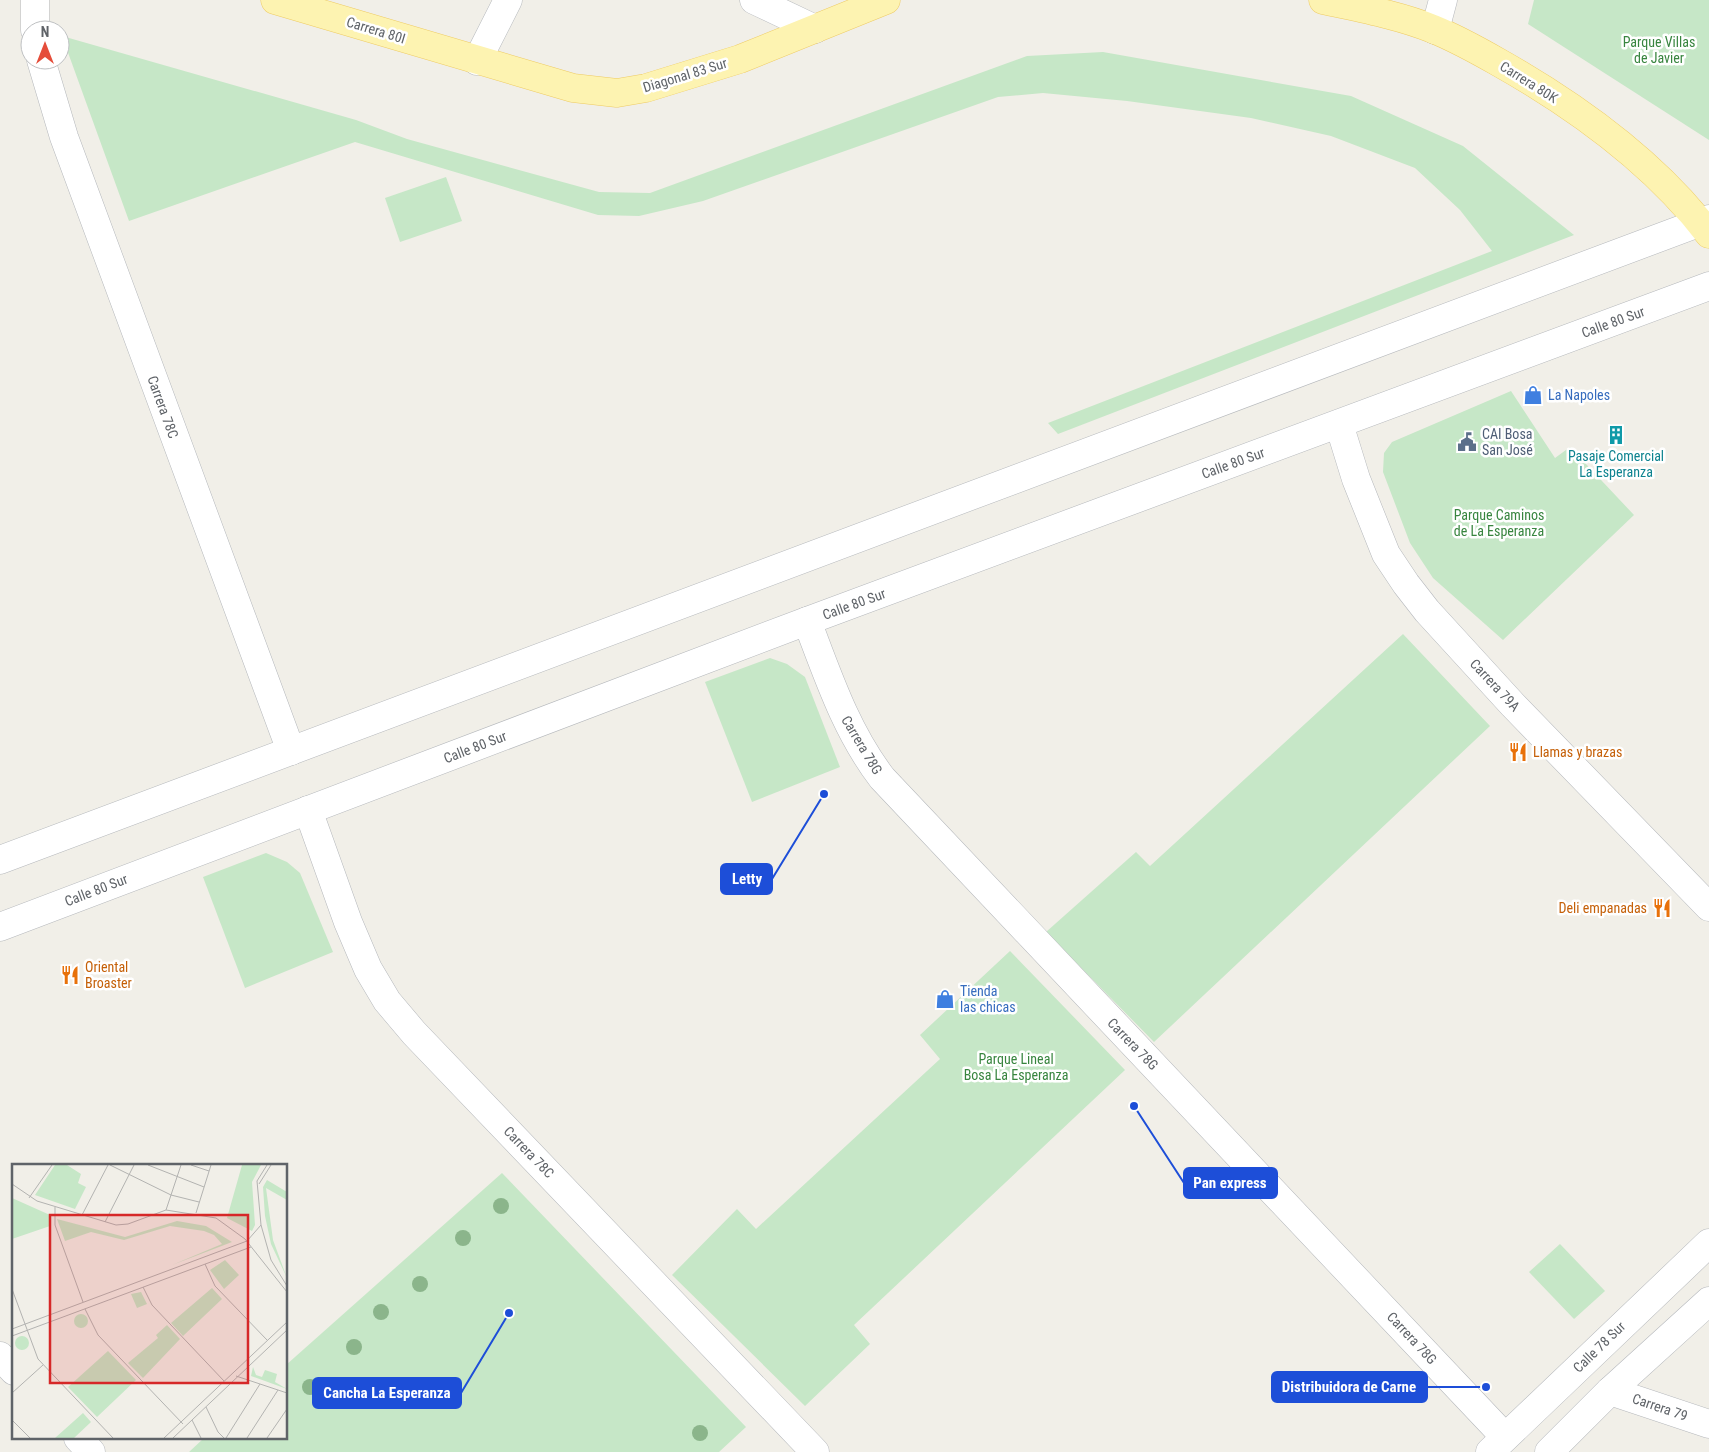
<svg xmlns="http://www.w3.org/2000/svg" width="1709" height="1452" font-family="'Roboto Condensed',sans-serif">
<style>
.green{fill:#c6e7c7}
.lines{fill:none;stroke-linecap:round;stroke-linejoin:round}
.minor-casing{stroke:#b5b8bc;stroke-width:29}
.major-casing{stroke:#eecb64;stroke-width:29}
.minor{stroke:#fff;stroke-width:28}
.major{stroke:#fdf3b1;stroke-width:28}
.tree{fill:#8bb58b}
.labels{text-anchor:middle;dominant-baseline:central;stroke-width:5;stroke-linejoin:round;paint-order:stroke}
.street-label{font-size:14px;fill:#5f6368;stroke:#fff}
.park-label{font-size:14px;fill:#38853f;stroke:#fff}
.shop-label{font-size:14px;fill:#366cbe;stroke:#fff;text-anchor:start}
.service-label{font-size:14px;fill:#4e5e75;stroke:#fff;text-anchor:start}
.culture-label{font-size:14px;fill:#0d838f;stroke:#fff}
.food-label{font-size:14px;fill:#c56008;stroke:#fff;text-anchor:start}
.inset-road{fill:none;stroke:#b3b3b1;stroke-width:1}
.view{fill:#d62828;fill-opacity:0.15;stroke:#d62828;stroke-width:2.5}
.inset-edge{fill:none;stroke:#5f6368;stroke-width:2.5}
.leader{fill:none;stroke:#1d4ed8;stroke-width:2}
.callout-dot{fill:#1d4ed8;stroke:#fff;stroke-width:2}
.callout{fill:#1d4ed8;stroke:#1d4ed8;stroke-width:2}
.callout-label{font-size:15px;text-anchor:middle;font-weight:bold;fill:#fff}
</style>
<rect width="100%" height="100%" fill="#f1efe8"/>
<g class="green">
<polygon points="1534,0 1709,0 1709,140 1528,24"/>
<polygon points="62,36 356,120 407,139 599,192 650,193 1027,56 1103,52 1351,96 1463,146 1574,235 1058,434 1048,423 1492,251 1460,210 1415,168 1331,136 1251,118 1127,101 1043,93 998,97 703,201 639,216 598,215 355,142 129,221"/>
<polygon points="446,177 462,221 400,242 385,198"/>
<polygon points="1511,391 1555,458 1570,447 1634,515 1503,640 1433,578 1410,543 1383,472 1384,453 1392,442"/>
<polygon points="1403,634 1490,726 1154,1042 1046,932 1136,852 1150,866"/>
<polygon points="770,658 787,664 805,677 840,767 752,802 705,682"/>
<polygon points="266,853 287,862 300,873 333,952 245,988 203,877"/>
<polygon points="1010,951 1125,1070 854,1325 870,1344 805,1406 672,1275 737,1209 756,1229 940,1059 920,1035"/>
<polygon points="502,1173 746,1427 719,1452 189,1452 204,1438 286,1438 286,1365"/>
<polygon points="1560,1244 1605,1291 1574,1319 1529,1272"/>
</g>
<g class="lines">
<g class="minor-casing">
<g id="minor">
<polyline points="754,0 815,29"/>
<polyline points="35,30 35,0"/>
<polyline points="1435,30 1443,0"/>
<polyline points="41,60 64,137 291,751"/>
<polyline points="477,61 508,0"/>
<polyline points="1339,424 1356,479 1386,554 1406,584 1427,611 1513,705 1709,907"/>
<path d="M807,621c21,55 39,110 75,157l623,659"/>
<polyline points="308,810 348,922 368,969 387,1001 414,1033 815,1452"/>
<polyline points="0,860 1709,219"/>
<polyline points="0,927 807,621 1709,286"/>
<polyline points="0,1356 14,1371"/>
<polyline points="1610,1391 1709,1424"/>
<polyline points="78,1438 91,1452"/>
<polyline points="1490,1452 1709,1243"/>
<polyline points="1549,1452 1610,1391 1709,1301"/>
</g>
</g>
<g class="major-casing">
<g id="major">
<polyline points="275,0 573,88 617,93 646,88 740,59 886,0"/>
<path d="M1323,0c36,8 75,15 110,29 22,9 44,21 65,33 78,44 156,100 211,172"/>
</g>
</g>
<use href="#minor" class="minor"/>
<use href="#major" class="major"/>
</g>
<g class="tree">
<circle cx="501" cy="1206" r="8"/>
<circle cx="463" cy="1238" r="8"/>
<circle cx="420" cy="1284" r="8"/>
<circle cx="381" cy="1312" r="8"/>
<circle cx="354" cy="1347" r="8"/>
<circle cx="310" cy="1387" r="8"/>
<circle cx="700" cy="1433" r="8"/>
</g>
<defs>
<g id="shop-bare" transform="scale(1.5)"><path d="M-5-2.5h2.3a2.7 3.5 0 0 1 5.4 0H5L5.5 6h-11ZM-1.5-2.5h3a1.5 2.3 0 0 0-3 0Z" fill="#3f7fe0" stroke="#fff" stroke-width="2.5" paint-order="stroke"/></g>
<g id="building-bare" transform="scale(1.5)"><path d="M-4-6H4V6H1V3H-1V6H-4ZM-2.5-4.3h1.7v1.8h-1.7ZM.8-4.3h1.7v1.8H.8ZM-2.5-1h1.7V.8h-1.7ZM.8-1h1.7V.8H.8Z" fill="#0f9aa8" stroke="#fff" stroke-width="2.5" paint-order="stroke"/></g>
<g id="civic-bare" transform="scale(1.5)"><path d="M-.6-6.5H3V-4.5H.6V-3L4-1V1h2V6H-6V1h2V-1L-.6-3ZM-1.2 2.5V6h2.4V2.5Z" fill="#5c6f8a" stroke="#fff" stroke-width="2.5" paint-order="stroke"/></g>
<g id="restaurant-bare" transform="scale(1.5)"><path d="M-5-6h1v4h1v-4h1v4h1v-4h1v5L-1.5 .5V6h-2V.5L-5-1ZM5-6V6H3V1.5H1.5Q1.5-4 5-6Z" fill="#e8710a" stroke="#fff" stroke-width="2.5" paint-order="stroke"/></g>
</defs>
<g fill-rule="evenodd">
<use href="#shop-bare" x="1533" y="395"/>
<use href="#building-bare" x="1616" y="435"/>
<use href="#civic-bare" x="1467" y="442"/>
<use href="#restaurant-bare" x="1518" y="752"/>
<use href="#restaurant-bare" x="1662" y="908"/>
<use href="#restaurant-bare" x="70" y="975"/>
<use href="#shop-bare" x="945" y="999"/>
</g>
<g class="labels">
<g class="street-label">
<text transform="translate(376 30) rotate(17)">Carrera 80I</text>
<text transform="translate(685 75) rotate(-17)">Diagonal 83 Sur</text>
<text transform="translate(1529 82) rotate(32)">Carrera 80K</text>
<text transform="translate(1613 322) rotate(-20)">Calle 80 Sur</text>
<text transform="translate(163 407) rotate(70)">Carrera 78C</text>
<text transform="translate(1233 463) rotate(-20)">Calle 80 Sur</text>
<text transform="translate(854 604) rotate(-20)">Calle 80 Sur</text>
<text transform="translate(1495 685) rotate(47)">Carrera 79A</text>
<text transform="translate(862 745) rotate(59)">Carrera 78G</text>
<text transform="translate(475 747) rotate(-21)">Calle 80 Sur</text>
<text transform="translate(96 890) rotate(-21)">Calle 80 Sur</text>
<text transform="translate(1133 1044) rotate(46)">Carrera 78G</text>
<text transform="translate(529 1152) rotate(46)">Carrera 78C</text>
<text transform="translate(1412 1338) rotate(47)">Carrera 78G</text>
<text transform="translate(1599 1347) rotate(-44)">Calle 78 Sur</text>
<text transform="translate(1660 1407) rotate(19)">Carrera 79</text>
</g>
<g class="park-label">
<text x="1659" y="42">Parque Villas<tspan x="1659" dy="16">de Javier</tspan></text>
<text x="1499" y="515">Parque Caminos<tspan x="1499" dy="16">de La Esperanza</tspan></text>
<text x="1016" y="1059">Parque Lineal<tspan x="1016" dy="16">Bosa La Esperanza</tspan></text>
</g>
<g class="shop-label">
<text x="1548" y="395">La Napoles</text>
<text x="960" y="991">Tienda<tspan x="960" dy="16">las chicas</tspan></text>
</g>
<g class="service-label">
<text x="1482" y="434">CAI Bosa<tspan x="1482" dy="16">San José</tspan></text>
</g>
<g class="culture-label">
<text x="1616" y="456">Pasaje Comercial<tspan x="1616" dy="16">La Esperanza</tspan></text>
</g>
<g class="food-label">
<text x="1533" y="752">Llamas y brazas</text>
<text x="1647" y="908" text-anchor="end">Deli empanadas</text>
<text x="85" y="967">Oriental<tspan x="85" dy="16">Broaster</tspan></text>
</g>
</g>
<g transform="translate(12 1164)">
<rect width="275" height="275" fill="#f1efe8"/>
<path d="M43,1h12l14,9 -3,9 8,4 -11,22 -40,-14zM230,1h19l-9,17 3,43 -3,6 -25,-13zM255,16l20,12v8l-21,-12 7,52 14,38 -16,-34 -6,-28 -2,-29zM0,34l38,17v11l-38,13zM45,55l68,18 52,-16 29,5 26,16 -60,23 50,-21 -8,-9 -10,-4 -34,-5 -46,14 -33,-8 -26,9zM213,96l14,15 -15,14 -14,-19zM200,124l10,11 -39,37 -12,-13zM129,128l6,12 -10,4 -6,-14zM62 157a7 7 0 1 1 14 0a7 7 0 1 1-14 0ZM155,161l13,14 -37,39 -15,-15 30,-25 -2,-3zM3 179a7 7 0 1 1 14 0a7 7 0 1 1-14 0ZM96,187l28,29 -39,37 -29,-30zM241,203l3,8 6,2 3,-7 12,4 -2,8 12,7 -36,-13zM71,249l8,9 -17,16h-19z" fill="#c6e7c7"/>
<path class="inset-road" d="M98,1l61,30 28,7M136,1l56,22M179,1l18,6M255,1l-10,16 4,44 10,35 16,26M0,20l25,17 79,24 12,-1 38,-14 50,8 29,21 42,53M247,20l12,-19M17,34l23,-33M43,43v18l28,77M154,46l15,-45M184,49l15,-48M70,51l26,-50M93,58l29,-57M193,100l10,22 52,54M131,123l9,18 72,76M0,125l26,70 75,79M73,145l13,26 85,89M0,165l235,-88 14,-16M0,172l239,-89M224,212l51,17M0,229l31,-28M194,243l12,25 6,6M0,256l18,18M180,256l9,18M152,274l123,-116M161,274l114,-108M214,274l34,-54M235,274l31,-48M255,274l20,-29"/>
<path class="view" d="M38,51h198v168h-198z"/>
<rect width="275" height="275" class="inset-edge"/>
</g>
<path class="leader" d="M824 794L772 879M1134 1106L1184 1183M1486 1387L1427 1387M509 1313L461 1393"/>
<g class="callout-dot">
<circle cx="824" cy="794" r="5"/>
<circle cx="1134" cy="1106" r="5"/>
<circle cx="1486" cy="1387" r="5"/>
<circle cx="509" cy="1313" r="5"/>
</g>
<g class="callout">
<rect x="721" y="864" width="51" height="30" rx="5"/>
<rect x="1184" y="1168" width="93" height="30" rx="5"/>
<rect x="1272" y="1372" width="155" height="30" rx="5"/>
<rect x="313" y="1378" width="148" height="30" rx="5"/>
</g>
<g class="callout-label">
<text x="747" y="884">Letty</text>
<text x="1230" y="1188">Pan express</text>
<text x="1349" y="1392">Distribuidora de Carne</text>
<text x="387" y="1398">Cancha La Esperanza</text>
</g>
<g transform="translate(45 45)"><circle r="24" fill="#ffffff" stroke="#bfc1c3"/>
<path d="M0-4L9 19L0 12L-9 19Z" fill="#e54d3a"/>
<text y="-8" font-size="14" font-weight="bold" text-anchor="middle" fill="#5f6368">N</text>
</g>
</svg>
